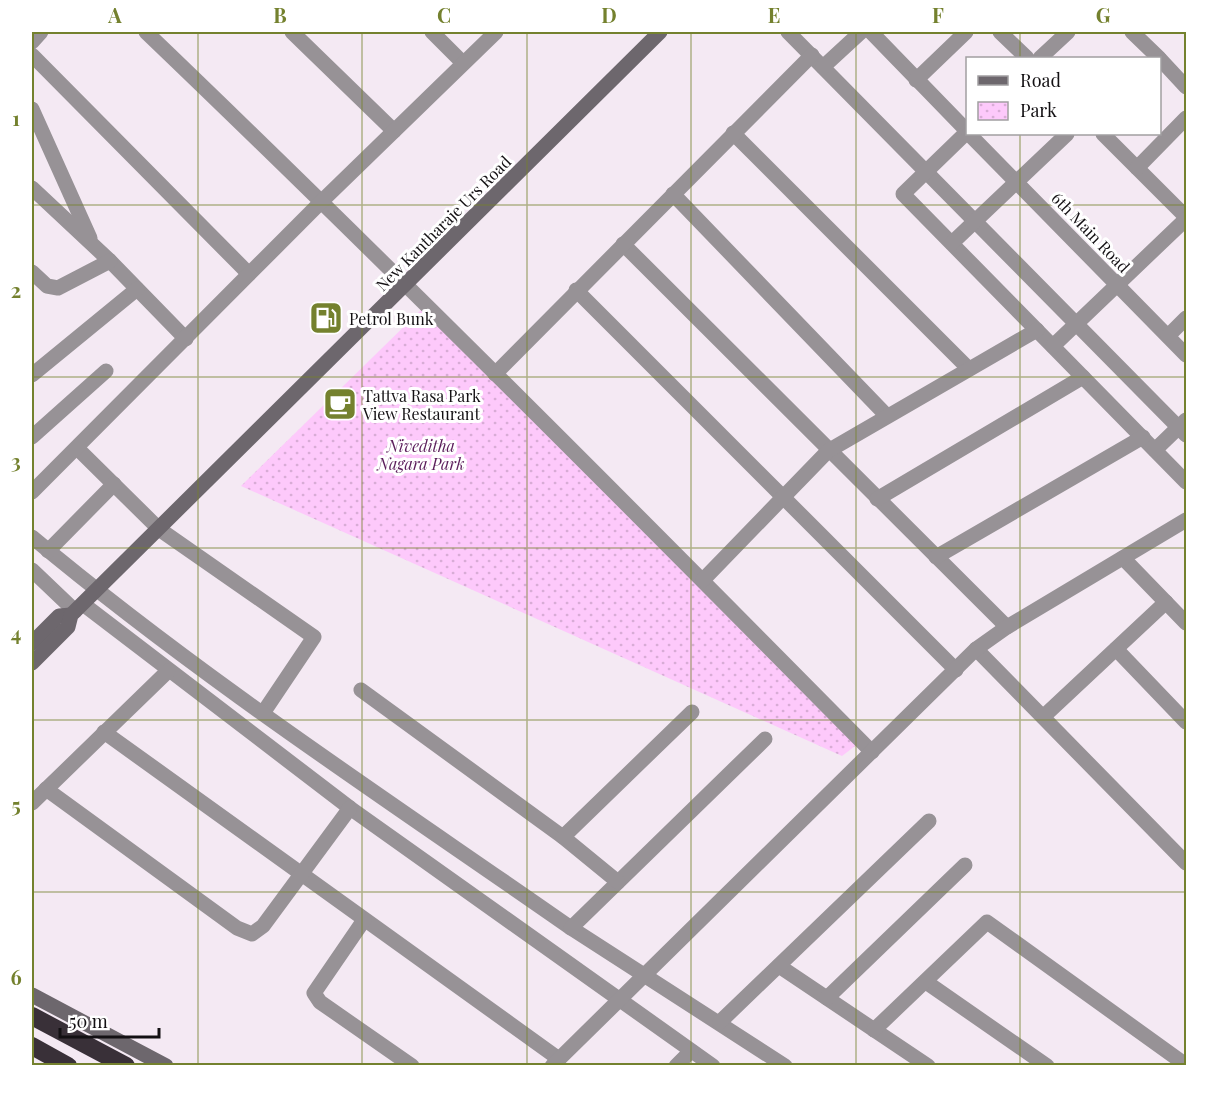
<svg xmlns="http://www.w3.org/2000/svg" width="1218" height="1097" font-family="'Playfair Display',serif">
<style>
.park{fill:url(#park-dots)}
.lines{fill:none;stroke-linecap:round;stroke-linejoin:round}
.street{stroke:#979296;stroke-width:15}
.secondary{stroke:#6d676d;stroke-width:15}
.highway{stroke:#393038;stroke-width:18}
.grid{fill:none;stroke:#74812e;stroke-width:1.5;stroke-opacity:0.55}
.labels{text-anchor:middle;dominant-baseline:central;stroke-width:6;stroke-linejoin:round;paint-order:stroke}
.street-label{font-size:16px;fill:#131013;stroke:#fff}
.poi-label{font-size:16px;fill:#131013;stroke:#fff;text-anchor:start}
.park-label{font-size:16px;font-style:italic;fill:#5a1c5a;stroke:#fff}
.neatline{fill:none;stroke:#74812e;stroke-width:2}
.grid-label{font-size:20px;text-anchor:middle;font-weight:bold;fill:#74812e}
</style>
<defs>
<pattern id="park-dots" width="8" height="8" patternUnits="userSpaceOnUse" patternTransform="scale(1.5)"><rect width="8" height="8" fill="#fdc9fb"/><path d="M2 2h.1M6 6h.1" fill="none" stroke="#d8acd6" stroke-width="1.8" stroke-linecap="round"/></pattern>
</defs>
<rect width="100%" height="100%" fill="#f4e9f3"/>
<polygon class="park" points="422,309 859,743 842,756 241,486"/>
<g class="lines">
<g class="street">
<path d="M146,32c246,236 486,477 726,720"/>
<polyline points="292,32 394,131"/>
<polyline points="432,32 463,63"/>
<polyline points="788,32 1186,435"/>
<polyline points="871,32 968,132"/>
<polyline points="1000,32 1027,58"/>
<polyline points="1132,32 1159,58"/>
<polyline points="32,42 41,32"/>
<polyline points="32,55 249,274"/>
<polyline points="1040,58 1068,32"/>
<polyline points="1160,59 1186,87"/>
<polyline points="823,67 861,32"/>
<polyline points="916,80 966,32"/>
<polyline points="32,109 90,238"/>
<polyline points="968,131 903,194 1186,482"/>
<polyline points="733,133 969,369"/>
<polyline points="969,134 1186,355"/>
<polyline points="1103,134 1186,217"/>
<polyline points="1137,168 1186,118"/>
<polyline points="32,188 110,261 186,339"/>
<polyline points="673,194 887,416"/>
<polyline points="952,243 1067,134"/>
<polyline points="623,244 1007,627"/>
<polyline points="32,272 47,286 58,288 110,261"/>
<polyline points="576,290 956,670"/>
<polyline points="1168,336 1186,318"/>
<polyline points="1053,346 1186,219"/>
<polyline points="495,374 812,55"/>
<polyline points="32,375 137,289"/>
<polyline points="32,437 106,371"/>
<polyline points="77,448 159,529 314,637 263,713"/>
<polyline points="1155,450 1186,420"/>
<polyline points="32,492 322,201 496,32"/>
<polyline points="877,499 1083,377"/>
<path d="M32,537c170,142 357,264 539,391"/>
<polyline points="48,551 114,484"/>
<polyline points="936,557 1143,437"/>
<polyline points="1123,558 1186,623"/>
<polyline points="32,570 75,611"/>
<polyline points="703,580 828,451 1037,330"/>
<polyline points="83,604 350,808 713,1066"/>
<polyline points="976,649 1186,863"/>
<polyline points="1116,649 1186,722"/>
<polyline points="361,690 563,837"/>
<polyline points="1043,717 1166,602"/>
<polyline points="104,732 559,1059"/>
<polyline points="765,739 571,928 785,1066"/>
<polyline points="46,789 237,928 252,934 263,926 350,808"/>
<polyline points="32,803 168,671"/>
<polyline points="618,882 563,837 692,712"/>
<polyline points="364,920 314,993 320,1002 412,1066"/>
<polyline points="779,966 928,1066"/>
<polyline points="926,982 1047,1066"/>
<polyline points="827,998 965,865"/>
<polyline points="720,1022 929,821"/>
<polyline points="874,1030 987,922 1186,1065"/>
<polyline points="552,1066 976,649 1007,627 1186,520"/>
<polyline points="676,1066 691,1051"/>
</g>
<g class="secondary">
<polyline points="32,643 59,616 71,615"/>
<polyline points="32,663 68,627 71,615 660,32"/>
<polyline points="32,995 166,1066"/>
</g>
<g class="highway">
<polyline points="32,1016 126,1066"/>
<polyline points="32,1046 68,1066"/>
</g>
</g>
<path class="grid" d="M198,32v1034M362,32v1034M527,32v1034M691,32v1034M856,32v1034M1020,32v26M1020,134v932M32,205h1154M32,377h1154M32,548h1154M32,720h1154M32,892h1154"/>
<defs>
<g id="fuel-square" transform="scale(1.725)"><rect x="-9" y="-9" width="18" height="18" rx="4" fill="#74812e" stroke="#fff"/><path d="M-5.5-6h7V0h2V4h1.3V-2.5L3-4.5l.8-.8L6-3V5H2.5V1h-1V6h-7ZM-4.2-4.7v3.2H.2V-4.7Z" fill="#fff"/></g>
<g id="cafe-square" transform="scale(1.725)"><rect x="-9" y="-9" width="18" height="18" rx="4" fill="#74812e" stroke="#fff"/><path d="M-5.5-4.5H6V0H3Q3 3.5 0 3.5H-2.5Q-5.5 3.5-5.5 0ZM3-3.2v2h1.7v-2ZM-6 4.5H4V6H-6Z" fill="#fff"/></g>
</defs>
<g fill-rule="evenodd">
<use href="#fuel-square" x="326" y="318"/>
<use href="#cafe-square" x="340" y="404"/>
</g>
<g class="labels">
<g class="street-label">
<text transform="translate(443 223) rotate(-45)">New Kantharaje Urs Road</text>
<text transform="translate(1091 232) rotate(46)">6th Main Road</text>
</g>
<g class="poi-label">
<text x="349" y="318">Petrol Bunk</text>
<text x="363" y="395">Tattva Rasa Park<tspan x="363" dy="18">View Restaurant</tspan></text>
</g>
<g class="park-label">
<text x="421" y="445">Niveditha<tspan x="421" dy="18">Nagara Park</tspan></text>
</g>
</g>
<rect width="1218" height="1097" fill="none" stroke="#ffffff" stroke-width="66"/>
<rect x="966" y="57" width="195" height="78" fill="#ffffff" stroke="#a19fa1" stroke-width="1.5"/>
<rect x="978" y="76" width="30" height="9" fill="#6d676d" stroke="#a19fa1" stroke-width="1.5"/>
<text x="1020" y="87" font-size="18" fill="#131013">Road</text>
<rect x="978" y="102" width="30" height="18" fill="url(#park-dots)" stroke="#a19fa1" stroke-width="1.5"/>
<text x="1020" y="117" font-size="18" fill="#131013">Park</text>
<path d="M60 1028v9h99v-9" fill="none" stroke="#131013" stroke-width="3"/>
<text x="69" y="1028" font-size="18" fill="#131013" stroke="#ffffff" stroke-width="4.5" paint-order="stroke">50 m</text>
<rect x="33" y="33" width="1152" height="1031" class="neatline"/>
<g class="grid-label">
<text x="115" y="23">A</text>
<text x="280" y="23">B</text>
<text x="444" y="23">C</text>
<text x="609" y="23">D</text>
<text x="774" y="23">E</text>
<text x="938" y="23">F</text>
<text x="1103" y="23">G</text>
<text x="16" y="126">1</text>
<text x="16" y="298">2</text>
<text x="16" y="469">3</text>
<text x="16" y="641">4</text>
<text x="16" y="813">5</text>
<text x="16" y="985">6</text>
</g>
</svg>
